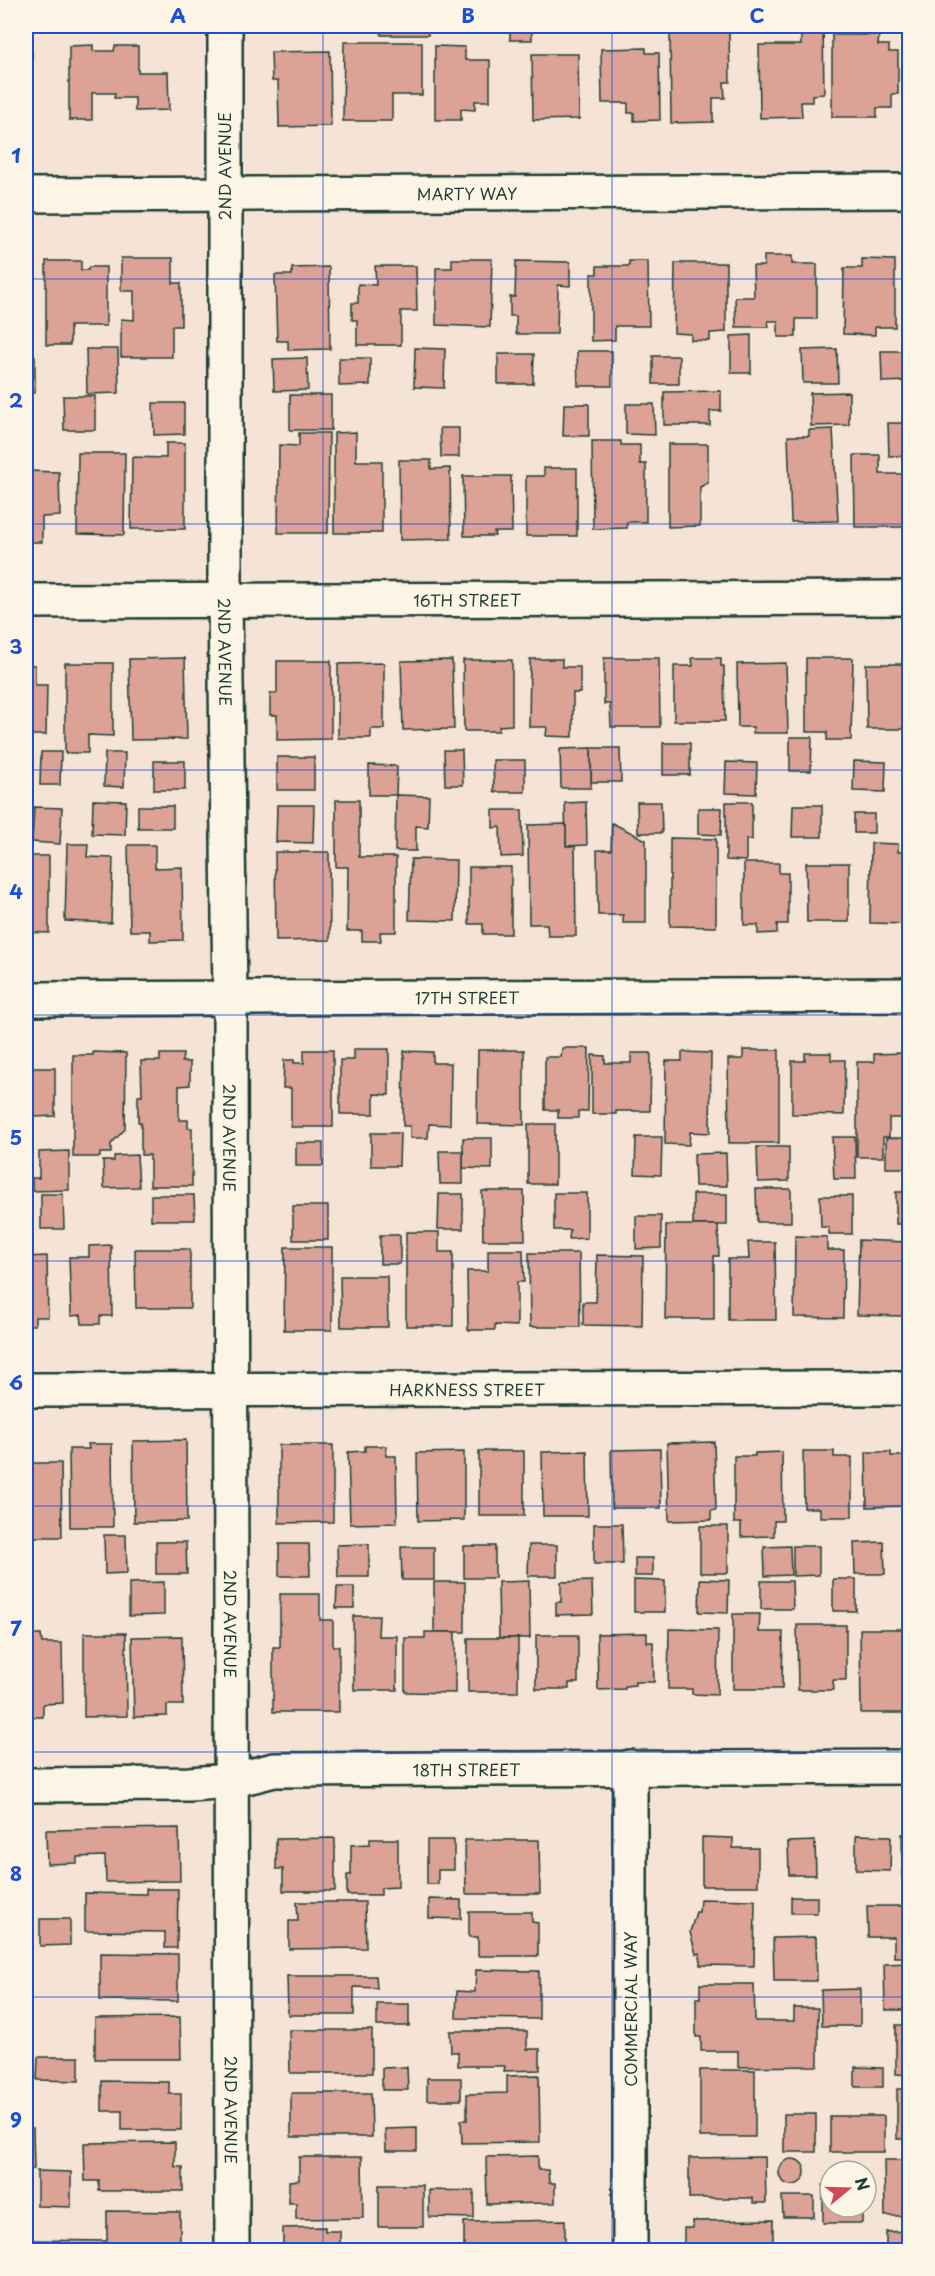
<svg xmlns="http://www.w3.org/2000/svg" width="935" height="2276" font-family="'Playpen Sans',sans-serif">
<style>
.building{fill:#dba295;stroke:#1f3d34;stroke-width:1.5}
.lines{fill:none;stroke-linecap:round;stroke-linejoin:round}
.minor-casing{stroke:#1f3d34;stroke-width:38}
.minor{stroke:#fcf5e5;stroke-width:33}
.grid{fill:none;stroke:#1d4ed8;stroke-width:1.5;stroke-opacity:0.55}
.labels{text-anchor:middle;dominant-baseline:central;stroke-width:4.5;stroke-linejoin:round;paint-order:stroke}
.street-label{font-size:16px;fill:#1f3d34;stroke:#fcf5e5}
.neatline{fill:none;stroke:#1d4ed8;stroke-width:2}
.grid-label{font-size:20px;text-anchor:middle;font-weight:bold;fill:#1d4ed8}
</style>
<rect width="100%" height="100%" fill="#f5e4d5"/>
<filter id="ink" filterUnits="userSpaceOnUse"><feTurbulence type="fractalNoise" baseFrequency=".0167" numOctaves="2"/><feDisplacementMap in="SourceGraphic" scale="12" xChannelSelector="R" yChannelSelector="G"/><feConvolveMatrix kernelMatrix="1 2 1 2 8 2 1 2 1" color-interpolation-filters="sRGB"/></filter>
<g filter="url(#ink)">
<g class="building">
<rect x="381" y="26" width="47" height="9"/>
<rect x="510" y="26" width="22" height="14"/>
<polygon points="801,26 823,26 824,94 812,95 812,102 801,102 802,117 760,118 759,45 801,45"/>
<polygon points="670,32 729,32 730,82 724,82 725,98 713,98 713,122 671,123"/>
<polygon points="832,35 879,35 878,45 889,45 889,52 898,52 898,94 892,94 892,108 877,108 877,117 832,117"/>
<polygon points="344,42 422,42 422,95 392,95 392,121 343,121"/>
<polygon points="93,45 93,51 114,51 115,46 138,46 138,72 168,72 169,110 135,111 135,98 114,98 115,93 92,93 92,120 69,120 69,46"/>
<polygon points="435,46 465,47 465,60 490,60 490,101 475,101 475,110 461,109 461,120 435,120"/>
<polygon points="646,48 646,53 659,53 660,120 634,121 634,113 628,113 628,103 602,103 601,49"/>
<polygon points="330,51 331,126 279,127 278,81 272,81 271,52"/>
<rect x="26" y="52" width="6" height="72"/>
<polygon points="532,54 578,54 579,119 533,120"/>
<polygon points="764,256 792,256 792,264 817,264 817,319 796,319 796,337 778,337 778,321 768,321 769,327 736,327 735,297 754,297 753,266 764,266"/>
<polygon points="121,258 173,258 173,283 181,283 181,326 172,326 172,357 121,357 121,319 134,320 134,291 121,291"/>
<polygon points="452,259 492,259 490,327 436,325 436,268 452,268"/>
<polygon points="862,259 895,260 895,327 875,327 875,335 843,334 844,268 862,268"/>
<polygon points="46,261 81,261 81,270 88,270 89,267 106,267 106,326 70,326 70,345 46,345"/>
<polygon points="516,261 570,262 570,286 558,285 557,334 516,334 516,316 510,316 510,297 515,297"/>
<polygon points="629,261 648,261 649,326 615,326 615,340 591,341 591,274 597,274 597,266 629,266"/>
<polygon points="675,263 726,263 726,332 710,333 710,341 691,340 691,334 674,333"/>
<polygon points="375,266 416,266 417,311 401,311 401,345 357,345 357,320 352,320 352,303 358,303 358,284 376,285"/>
<polygon points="329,267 330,349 288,350 288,341 277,341 275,275 292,275 292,268"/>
<polygon points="751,335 751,373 731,373 731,336"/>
<polygon points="415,348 445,349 444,388 414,387"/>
<polygon points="86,349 118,349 119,393 87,394"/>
<polygon points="837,349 838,383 803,383 802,350"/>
<polygon points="577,351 612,351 612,386 578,386"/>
<polygon points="881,351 908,351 909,381 882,382"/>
<polygon points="498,354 534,354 533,384 498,384"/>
<rect x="26" y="356" width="9" height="37"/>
<rect x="653" y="356" width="26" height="28"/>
<polygon points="307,358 308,390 274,391 273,359"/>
<polygon points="339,358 370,358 370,385 339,386"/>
<polygon points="721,391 721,411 710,411 710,425 664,425 664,392"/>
<polygon points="849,392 849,425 811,426 810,393"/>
<rect x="290" y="395" width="41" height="35"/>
<polygon points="63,396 95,396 95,430 64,430"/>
<polygon points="153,403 184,403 184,434 154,435"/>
<polygon points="564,404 589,404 589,436 563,436"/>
<polygon points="626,404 654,404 655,435 626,434"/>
<polygon points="888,423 910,423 910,456 889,456"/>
<polygon points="440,428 459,428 459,457 441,457"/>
<polygon points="833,429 838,521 791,522 788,436 809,436 809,430"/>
<polygon points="356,432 356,461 382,461 382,533 334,533 334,433"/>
<polygon points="299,433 329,433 328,533 278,533 279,445 299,446"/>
<polygon points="592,441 621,441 621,445 640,445 640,464 646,464 646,522 627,522 627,528 593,529"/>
<polygon points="166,443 185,443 185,529 131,529 132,457 166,458"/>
<polygon points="668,444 708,444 708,483 700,487 700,526 668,527"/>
<polygon points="78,453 125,453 124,535 77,534"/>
<polygon points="854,455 880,455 880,474 903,474 904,527 855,527"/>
<polygon points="399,460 431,460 431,469 450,468 451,539 400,540"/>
<polygon points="544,468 577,468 577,536 526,536 526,476 544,476"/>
<polygon points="26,471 59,472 60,516 42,517 42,542 26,542"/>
<polygon points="463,476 511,476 512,532 494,532 495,536 464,536"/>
<polygon points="185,658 187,739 131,740 129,659"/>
<polygon points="604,658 659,658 660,727 611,727 610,704 604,704"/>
<polygon points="692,658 721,658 721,666 724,666 725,721 674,721 674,666 693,666"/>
<polygon points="806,658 853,658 851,740 827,740 827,732 806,732"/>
<polygon points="530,659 562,659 562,667 580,667 580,693 573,693 573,737 546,736 547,727 529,727"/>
<polygon points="452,660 454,729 403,730 401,661"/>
<polygon points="463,660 512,660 512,725 499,726 499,731 464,731"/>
<polygon points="277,661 331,661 331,739 277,740 277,715 270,715 270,693 277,693"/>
<polygon points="65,663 113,663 113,736 88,735 88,753 65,753"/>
<polygon points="384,663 384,729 371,729 371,738 338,738 338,664"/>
<polygon points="786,663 788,733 753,733 753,727 738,727 737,664"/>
<polygon points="866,664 910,664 910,729 867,729"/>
<polygon points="26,665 35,665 35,685 47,685 46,735 26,735"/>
<polygon points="790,737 812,737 811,771 790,771"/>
<rect x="663" y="743" width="27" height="32"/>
<polygon points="591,748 620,748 621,782 591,782"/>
<polygon points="591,748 591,788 561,788 560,749"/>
<polygon points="444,750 462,750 463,785 445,785"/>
<polygon points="41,752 61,752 60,785 40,785"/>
<polygon points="105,753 125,753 124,787 104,786"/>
<rect x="277" y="757" width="37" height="33"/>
<polygon points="493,760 525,760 525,792 494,792"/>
<rect x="154" y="761" width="31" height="29"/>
<polygon points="854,761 886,762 885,792 853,791"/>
<polygon points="726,762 757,763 756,794 725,793"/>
<polygon points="369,765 397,766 396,795 369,795"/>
<polygon points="396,795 429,796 428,827 416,826 416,851 395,851"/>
<polygon points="93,800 126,801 125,835 92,834"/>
<polygon points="336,800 359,800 359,857 396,857 396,932 380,932 381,941 362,941 362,931 347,931 348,867 336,867"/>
<polygon points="586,802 587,845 566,846 565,803"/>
<polygon points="637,802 661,802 662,833 638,833"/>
<polygon points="726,802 752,802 752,840 746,839 746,861 726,860"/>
<polygon points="277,805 314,805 313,843 276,842"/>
<polygon points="793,805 822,805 822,837 792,837"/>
<rect x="138" y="806" width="35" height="22"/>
<polygon points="34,807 62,808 60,844 32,842"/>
<polygon points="698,808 722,808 721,835 698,834"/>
<polygon points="493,810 522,810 523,856 501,857 500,827 493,828"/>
<rect x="854" y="814" width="20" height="19"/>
<polygon points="612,823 646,840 646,923 623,923 623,915 598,915 597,850 611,850"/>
<polygon points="566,824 566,846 575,846 576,936 548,936 547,924 529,924 528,825"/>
<polygon points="670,838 716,839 716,927 670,926"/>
<polygon points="871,843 898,844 898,852 910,852 910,924 870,923"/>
<polygon points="67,844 88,844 87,857 113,858 111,923 65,921"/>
<polygon points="128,845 155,845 155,868 182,867 183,940 150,941 150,931 130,931"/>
<polygon points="275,852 329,852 330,940 276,941"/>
<polygon points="26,856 49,856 49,933 26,932"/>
<polygon points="411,859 456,860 455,921 409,920"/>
<polygon points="744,863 779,863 779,873 788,873 788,924 777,924 777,933 758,934 758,925 744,925"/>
<polygon points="806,863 849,863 849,922 807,922"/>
<polygon points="469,867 511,867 511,934 483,934 483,924 469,924"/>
<polygon points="562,1048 589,1048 588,1111 578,1111 578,1118 558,1118 558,1110 545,1110 545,1057 561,1057"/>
<polygon points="354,1049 389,1049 389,1095 374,1094 374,1114 340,1114 340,1060 354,1060"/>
<polygon points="304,1050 333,1050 333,1127 291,1127 291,1088 283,1088 284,1060 294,1060 294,1063 304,1063"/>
<polygon points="478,1050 524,1050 524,1125 477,1124"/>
<polygon points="743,1050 779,1050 779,1143 729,1143 728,1059 743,1059"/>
<polygon points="404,1051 433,1052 433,1063 451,1063 450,1125 429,1124 428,1138 410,1138 410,1126 403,1126"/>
<polygon points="93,1052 126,1053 125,1129 111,1144 111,1153 100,1153 100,1157 73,1157 73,1055 93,1055"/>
<polygon points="682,1052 711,1053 710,1133 690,1132 689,1145 665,1144 666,1061 682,1061"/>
<polygon points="631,1053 651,1053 650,1111 616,1111 616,1114 592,1114 592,1055 605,1056 605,1063 631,1063"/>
<polygon points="805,1053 831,1053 831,1060 845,1060 844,1115 792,1114 792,1061 805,1061"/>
<polygon points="903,1053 903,1086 907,1086 907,1108 903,1108 903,1118 889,1118 889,1137 883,1137 883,1157 857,1157 857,1062 874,1062 874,1054"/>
<polygon points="26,1054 26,1061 31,1061 32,1068 55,1068 55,1116 35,1117 35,1112 26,1112 26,1116"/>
<polygon points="160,1054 183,1054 182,1062 190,1062 190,1085 179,1086 179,1120 188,1120 188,1128 192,1128 192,1186 150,1186 150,1155 141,1155 141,1123 138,1122 138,1096 142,1096 141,1061 160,1061"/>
<rect x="528" y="1124" width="27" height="60"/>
<polygon points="371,1133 400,1133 399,1166 371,1166"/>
<polygon points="636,1137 662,1137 661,1175 635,1174"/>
<polygon points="832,1137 855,1137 856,1179 834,1179"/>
<polygon points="463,1138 492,1138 492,1169 463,1168"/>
<rect x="886" y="1138" width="24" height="30"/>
<rect x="296" y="1143" width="27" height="23"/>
<polygon points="757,1147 789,1147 789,1181 758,1182"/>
<polygon points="69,1151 69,1190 32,1191 32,1178 39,1178 39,1152"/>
<polygon points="439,1151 463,1151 463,1184 440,1184"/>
<polygon points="726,1153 727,1186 695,1186 694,1154"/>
<polygon points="137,1155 139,1187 104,1188 103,1161 114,1161 114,1156"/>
<polygon points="756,1189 791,1189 791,1222 757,1222"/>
<polygon points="482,1191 524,1191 525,1240 483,1240"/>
<rect x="896" y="1192" width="14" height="32"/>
<polygon points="554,1193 587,1193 587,1238 569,1239 570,1230 554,1230"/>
<polygon points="41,1194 63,1194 64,1229 41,1229"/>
<polygon points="439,1194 463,1194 463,1229 438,1229"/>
<rect x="693" y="1194" width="34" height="31"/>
<polygon points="151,1195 194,1195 195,1220 151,1220"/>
<polygon points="820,1196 852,1196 852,1234 829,1234 829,1227 821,1227"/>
<rect x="293" y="1206" width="35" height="34"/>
<polygon points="636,1216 661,1216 661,1248 636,1249"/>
<polygon points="666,1225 718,1225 719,1256 714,1256 714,1319 665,1319"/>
<polygon points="406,1232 439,1232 439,1252 453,1252 453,1326 406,1326"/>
<rect x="380" y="1235" width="20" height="29"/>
<polygon points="795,1236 827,1237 827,1250 844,1250 843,1318 794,1317"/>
<polygon points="859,1240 907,1242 905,1316 857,1315"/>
<polygon points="748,1242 775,1242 776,1320 728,1320 728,1259 749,1259"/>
<polygon points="111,1245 112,1316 100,1316 100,1324 82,1324 81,1315 71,1316 69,1257 89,1257 89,1246"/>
<polygon points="285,1247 332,1247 332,1330 284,1330"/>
<polygon points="135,1249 190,1249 190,1308 136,1308"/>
<polygon points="488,1250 523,1250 524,1282 517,1282 517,1326 495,1325 495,1330 468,1330 467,1271 488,1271"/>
<polygon points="529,1253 579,1253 580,1327 530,1327"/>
<polygon points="597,1255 643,1256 642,1326 583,1325 583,1302 596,1302"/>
<polygon points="47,1256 48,1317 35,1317 35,1325 26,1325 26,1257"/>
<polygon points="340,1276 387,1276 388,1327 341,1327"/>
<polygon points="186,1440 187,1521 134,1522 133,1441"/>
<polygon points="714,1442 716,1510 711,1511 711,1520 669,1521 667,1443"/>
<polygon points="88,1444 112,1444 113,1527 70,1527 69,1449 89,1449"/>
<polygon points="279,1445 333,1445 333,1522 279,1523"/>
<polygon points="365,1446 386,1446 386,1456 396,1456 397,1523 350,1524 348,1452 365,1451"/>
<polygon points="26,1449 31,1449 31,1463 61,1463 62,1537 26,1537"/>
<polygon points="660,1449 661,1508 612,1508 611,1450"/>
<rect x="479" y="1451" width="45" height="65"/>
<polygon points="587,1451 588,1516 543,1516 542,1452"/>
<polygon points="803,1451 834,1451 834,1457 852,1457 852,1517 820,1517 820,1508 804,1508"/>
<polygon points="464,1452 464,1520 418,1521 417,1453"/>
<polygon points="782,1452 783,1521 774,1521 774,1536 741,1537 741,1523 734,1523 734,1456 755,1456 755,1453"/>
<polygon points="866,1452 891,1452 891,1456 910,1456 910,1506 867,1507"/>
<polygon points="594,1524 622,1524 623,1564 594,1564"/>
<rect x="700" y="1526" width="28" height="47"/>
<polygon points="104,1535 126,1535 127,1573 105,1574"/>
<polygon points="156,1542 186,1542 187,1574 156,1574"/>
<polygon points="884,1542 885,1574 855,1574 854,1543"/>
<polygon points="279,1544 309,1544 310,1576 279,1576"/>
<polygon points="369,1544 369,1577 338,1577 337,1545"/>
<polygon points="529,1545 557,1545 557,1576 528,1576"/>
<rect x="464" y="1546" width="31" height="32"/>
<polygon points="790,1546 791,1575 765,1576 764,1547"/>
<polygon points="793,1546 819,1546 819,1575 793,1576"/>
<polygon points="401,1547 434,1547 434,1580 402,1580"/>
<rect x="635" y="1558" width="18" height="18"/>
<polygon points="700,1579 729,1580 728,1613 699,1612"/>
<rect x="833" y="1579" width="23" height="32"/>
<polygon points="634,1580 665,1581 665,1612 634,1612"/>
<polygon points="529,1581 530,1638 499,1638 498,1582"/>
<polygon points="592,1581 593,1614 556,1615 556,1602 561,1602 561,1582"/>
<polygon points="761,1581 792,1581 793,1609 761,1609"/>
<polygon points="164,1582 164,1615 129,1616 129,1583"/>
<rect x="434" y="1582" width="31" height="50"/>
<rect x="26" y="1586" width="7" height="31"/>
<polygon points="337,1587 354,1587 354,1608 336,1608"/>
<polygon points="280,1594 320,1594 320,1620 333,1620 333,1646 339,1646 339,1712 273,1712 273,1647 280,1647"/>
<polygon points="733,1614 760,1614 759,1632 783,1632 782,1689 733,1689"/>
<polygon points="353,1616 379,1616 378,1636 397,1636 397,1690 354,1690"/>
<polygon points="797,1625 846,1625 846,1680 833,1680 834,1690 798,1690"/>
<polygon points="26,1628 32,1628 33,1635 41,1635 42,1643 62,1643 63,1703 43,1704 43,1717 26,1717"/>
<polygon points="669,1629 718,1630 717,1695 692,1694 692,1689 668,1689"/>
<polygon points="860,1629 910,1629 910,1713 861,1713"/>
<polygon points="425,1632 455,1632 455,1693 405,1692 405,1638 425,1638"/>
<polygon points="84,1633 126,1633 127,1716 84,1717"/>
<polygon points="647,1633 647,1642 653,1642 654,1682 635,1682 635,1685 625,1686 625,1689 598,1690 597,1634"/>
<polygon points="536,1635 578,1635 578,1683 569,1683 569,1689 536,1689"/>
<polygon points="182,1636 183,1705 167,1705 167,1716 134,1717 132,1637"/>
<rect x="468" y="1638" width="50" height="54"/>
<polygon points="179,1828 180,1881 106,1882 105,1856 77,1857 77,1863 47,1864 46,1830"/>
<polygon points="902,1834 910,1834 910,1888 903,1888"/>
<polygon points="856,1835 891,1836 890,1871 856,1870"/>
<polygon points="702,1837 733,1838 733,1848 758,1848 758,1886 702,1886"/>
<polygon points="335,1838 335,1891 283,1891 283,1869 276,1869 276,1839"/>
<polygon points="370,1839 398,1839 398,1887 381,1888 381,1895 347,1895 347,1875 351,1875 351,1845 370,1844"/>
<polygon points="427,1840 454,1840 454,1870 438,1870 438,1884 427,1884"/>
<polygon points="465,1840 539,1840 540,1894 466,1894"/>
<polygon points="815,1841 816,1875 789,1875 788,1842"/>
<polygon points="146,1889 178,1889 177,1948 165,1948 165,1932 85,1931 85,1893 146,1894"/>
<rect x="791" y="1897" width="26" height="16"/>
<polygon points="429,1899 461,1900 461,1919 429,1918"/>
<polygon points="700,1899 755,1900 754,1966 700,1965 700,1953 696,1954 690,1932 696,1912 699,1912"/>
<polygon points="909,1900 910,1957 894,1957 894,1937 868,1937 867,1906 909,1906"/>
<polygon points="297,1902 365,1902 366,1948 289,1949 289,1921 298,1921"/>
<polygon points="469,1912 532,1912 532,1922 538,1923 538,1956 478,1956 478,1937 469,1937"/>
<polygon points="40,1919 70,1919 70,1945 40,1946"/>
<polygon points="816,1937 817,1981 774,1981 773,1938"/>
<polygon points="100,1953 178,1954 178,2001 100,2000"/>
<polygon points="910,1963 910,2010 885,2010 884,1964"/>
<polygon points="476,1970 539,1971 539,2019 456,2018 457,1991 475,1992"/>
<polygon points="287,1976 376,1976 377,1988 354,1987 354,2015 288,2015"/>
<polygon points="700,1984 754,1984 755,2021 794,2021 794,2008 818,2008 818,2066 738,2067 738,2051 701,2051 701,2037 696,2037 696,1998 700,1998"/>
<polygon points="860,1989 860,2026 822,2026 821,1990"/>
<rect x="377" y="2004" width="32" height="22"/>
<polygon points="180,2017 181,2059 95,2059 95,2018"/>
<polygon points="896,2025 910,2025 910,2075 896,2074"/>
<polygon points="289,2030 372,2030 372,2073 290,2073"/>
<polygon points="450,2031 527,2031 527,2049 540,2049 540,2070 504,2071 505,2066 458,2066 458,2052 451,2052"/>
<polygon points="38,2057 79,2057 79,2081 37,2080"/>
<polygon points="407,2067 408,2090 382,2090 382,2068"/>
<polygon points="855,2067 883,2068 883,2087 855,2087"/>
<rect x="700" y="2070" width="55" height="67"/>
<polygon points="539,2075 540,2142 462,2143 461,2120 467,2120 467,2094 507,2093 507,2076"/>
<rect x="427" y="2078" width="34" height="22"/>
<polygon points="102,2081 169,2082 169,2094 181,2094 181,2130 122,2130 122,2111 102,2111"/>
<rect x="897" y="2089" width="13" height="50"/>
<polygon points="291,2093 371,2093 372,2137 291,2137"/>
<rect x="784" y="2114" width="32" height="38"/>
<rect x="830" y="2116" width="54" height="36"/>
<polygon points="26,2128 33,2128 34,2169 26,2169"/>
<polygon points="417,2128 417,2151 386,2151 385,2129"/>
<polygon points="175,2142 175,2167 183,2167 183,2191 99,2191 99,2181 85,2181 84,2143"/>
<polygon points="538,2156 538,2170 548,2170 549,2183 555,2183 555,2203 487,2204 486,2157"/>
<polygon points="299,2157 362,2157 363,2218 296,2219 296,2203 289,2203 289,2181 299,2180"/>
<polygon points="765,2157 766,2203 753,2203 753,2198 689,2198 689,2158"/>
<circle cx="792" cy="2172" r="13"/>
<polygon points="884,2160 910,2160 910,2216 885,2216"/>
<polygon points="37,2171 71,2172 71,2207 37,2206"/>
<rect x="379" y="2185" width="44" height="42"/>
<polygon points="823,2185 830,2185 830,2207 862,2207 862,2223 823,2223"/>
<polygon points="429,2190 474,2191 474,2218 429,2217"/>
<polygon points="782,2196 814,2196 814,2217 783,2217"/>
<polygon points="26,2210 29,2210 30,2240 26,2240"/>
<polygon points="107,2211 180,2212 180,2250 35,2250 35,2240 107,2241"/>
<polygon points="565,2220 565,2250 464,2250 464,2222"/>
<polygon points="773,2220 773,2250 684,2250 684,2228 693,2228 693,2221"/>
<polygon points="325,2227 325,2231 340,2231 340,2250 283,2250 283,2228"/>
<polygon points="910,2231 910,2250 886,2250 886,2232"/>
<polygon points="423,2247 423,2250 385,2250 385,2248"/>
</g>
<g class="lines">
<g class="minor-casing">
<g id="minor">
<path id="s1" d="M225,26v573l5,399 2,1252"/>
<path id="s2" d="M26,195l884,-4"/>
<path id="s3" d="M26,601l884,-3"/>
<path id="s4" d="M26,999l884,-4"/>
<path id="s5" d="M26,1390l884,-2"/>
<path id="s6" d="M26,1785l163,-1 42,-3 43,-11 636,-3"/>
<polyline points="630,2250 630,1767"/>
</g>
</g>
<use href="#minor" class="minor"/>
</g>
</g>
<path class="grid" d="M323,26v2224M612,26v2224M26,279h884M26,524h884M26,770h884M26,1015h884M26,1261h884M26,1506h884M26,1752h884M26,1997h884"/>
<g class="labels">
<g class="street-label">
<text transform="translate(224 166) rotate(-90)">2ND AVENUE</text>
<text stroke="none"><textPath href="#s2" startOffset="441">MARTY WAY</textPath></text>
<text stroke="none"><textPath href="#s3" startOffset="441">16TH STREET</textPath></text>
<text stroke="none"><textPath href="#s1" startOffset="626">2ND AVENUE</textPath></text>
<text stroke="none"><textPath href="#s4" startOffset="441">17TH STREET</textPath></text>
<text stroke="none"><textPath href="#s1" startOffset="1112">2ND AVENUE</textPath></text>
<text stroke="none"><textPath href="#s5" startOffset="441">HARKNESS STREET</textPath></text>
<text stroke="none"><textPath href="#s1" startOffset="1598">2ND AVENUE</textPath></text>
<text stroke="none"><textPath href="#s6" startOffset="442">18TH STREET</textPath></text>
<text transform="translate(630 2009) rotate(-90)">COMMERCIAL WAY</text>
<text stroke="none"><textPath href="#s1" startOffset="2084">2ND AVENUE</textPath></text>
</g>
</g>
<rect width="935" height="2276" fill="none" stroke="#fcf5e5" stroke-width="66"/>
<g transform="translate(848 2189) rotate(71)"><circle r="28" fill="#fcf5e5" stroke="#a4ab9e" stroke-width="1.5"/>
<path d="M0-4.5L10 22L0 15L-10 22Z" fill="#d1495b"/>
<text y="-9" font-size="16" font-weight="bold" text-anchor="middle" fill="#1f3d34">N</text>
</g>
<rect x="33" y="33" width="869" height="2210" class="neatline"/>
<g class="grid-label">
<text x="178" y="23">A</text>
<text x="468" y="23">B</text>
<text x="757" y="23">C</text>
<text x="16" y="163">1</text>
<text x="16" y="408">2</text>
<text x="16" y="654">3</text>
<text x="16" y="899">4</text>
<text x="16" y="1145">5</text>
<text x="16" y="1390">6</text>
<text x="16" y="1636">7</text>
<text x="16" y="1881">8</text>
<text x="16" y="2127">9</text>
</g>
</svg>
